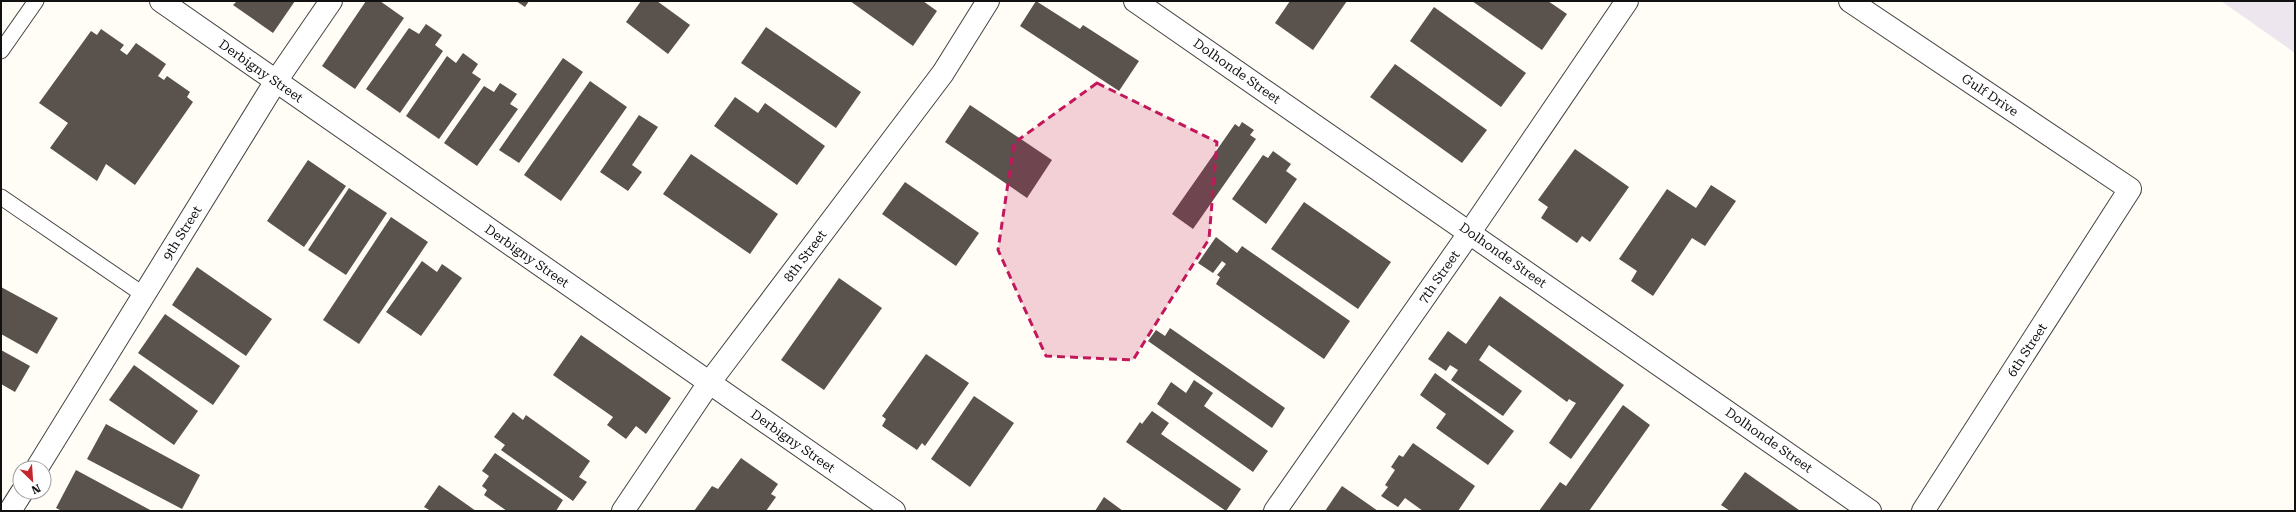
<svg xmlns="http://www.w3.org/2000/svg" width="2296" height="512" font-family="'Roboto Serif',serif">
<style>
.industrial{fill:#eee6ef}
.building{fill:#5a524d}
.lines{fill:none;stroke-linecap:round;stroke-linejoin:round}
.service-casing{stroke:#444;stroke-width:17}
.minor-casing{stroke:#444;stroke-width:24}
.service{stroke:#fff;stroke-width:15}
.minor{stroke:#fff;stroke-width:22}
.marked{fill:#c2185b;fill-opacity:0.2;stroke:#c2185b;stroke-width:3;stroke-dasharray:8 5;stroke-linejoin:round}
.labels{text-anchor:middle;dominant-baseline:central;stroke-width:4;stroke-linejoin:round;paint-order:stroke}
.street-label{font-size:13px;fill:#111;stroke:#fff}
</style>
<rect width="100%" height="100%" fill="#fffdf5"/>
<polygon class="industrial" points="2221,1 2295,1 2295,53"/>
<g class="building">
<polygon points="237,1 295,1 273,33 233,5"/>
<polygon points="366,1 380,1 404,18 355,89 322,66"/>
<polygon points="516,1 529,1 525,7"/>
<polygon points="641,1 657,1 690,25 668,54 626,22"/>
<polygon points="850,1 923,1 937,11 913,46"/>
<polygon points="1036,1 1080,29 1083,25 1139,61 1119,91 1020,26"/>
<polygon points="1290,1 1347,1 1313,50 1275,23"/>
<polygon points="1472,1 1548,1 1567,14 1542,50"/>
<polygon points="1434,7 1526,73 1501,107 1410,41"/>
<polygon points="426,24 442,35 435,45 443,51 400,113 366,89 409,28 419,34"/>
<polygon points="766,27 861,92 836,128 741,63"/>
<polygon points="101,29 124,45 120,50 127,55 136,43 166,64 158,76 164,80 167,76 190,92 187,97 193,102 135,185 106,164 97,181 50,148 68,123 39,103 91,31 97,35"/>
<polygon points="463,53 478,64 472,73 481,79 439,139 406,116 447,56 456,63"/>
<polygon points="563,58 583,72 519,163 499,150"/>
<polygon points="1395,64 1487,130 1462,163 1370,97"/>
<polygon points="590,81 627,107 561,201 524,175"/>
<polygon points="500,83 517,94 510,104 518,109 477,166 444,143 484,86 494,92"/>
<polygon points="735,97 758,113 765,103 825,146 797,185 714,126"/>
<polygon points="970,105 1052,160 1027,198 945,142"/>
<polygon points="639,115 658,127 632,165 642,172 628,191 600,172"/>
<polygon points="1242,122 1254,130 1250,135 1256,139 1193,229 1172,214 1235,124 1239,127"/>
<polygon points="1575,149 1629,187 1590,242 1582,236 1577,243 1541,218 1548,207 1538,200"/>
<polygon points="1273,151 1291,164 1286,171 1297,179 1266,224 1232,199 1263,155 1268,158"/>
<polygon points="691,154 778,214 750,254 663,194"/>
<polygon points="308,160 346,186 304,247 267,221"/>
<polygon points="905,182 979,233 956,266 882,214"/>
<polygon points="1711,185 1736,201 1705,246 1692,238 1653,296 1631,281 1637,271 1619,259 1667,189 1696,208"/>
<polygon points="349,188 387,213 346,275 308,250"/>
<polygon points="1304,202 1391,262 1358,309 1271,249"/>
<polygon points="391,217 428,242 359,344 323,320"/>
<polygon points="1216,237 1237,253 1242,246 1350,321 1324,359 1216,284 1220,277 1217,275 1226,264 1222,261 1213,273 1198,263"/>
<polygon points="422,261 437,272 442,264 462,278 421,336 386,312"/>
<polygon points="197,267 272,319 246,356 172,305"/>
<polygon points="839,278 882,308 824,390 781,360"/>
<polygon points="1,287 58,318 37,354 1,334"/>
<polygon points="1500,296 1624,385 1571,459 1549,443 1576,403 1572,401 1569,399 1567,402 1489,345 1479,360 1522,391 1503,416 1451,380 1458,370 1450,365 1446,371 1428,359 1448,331 1466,344"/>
<polygon points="165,314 240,366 213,405 138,353"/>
<polygon points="1170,328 1285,408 1272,428 1148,341 1156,330 1165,336"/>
<polygon points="581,335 671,398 646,434 636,426 626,439 607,425 613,417 553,375"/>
<polygon points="1,350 30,366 15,392 1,384"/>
<polygon points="926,354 969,383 925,446 922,443 917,450 882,426 886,419 882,416"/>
<polygon points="134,365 198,411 174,445 109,400"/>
<polygon points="1435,373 1514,431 1488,465 1436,428 1446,414 1420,395"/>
<polygon points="1194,380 1213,393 1204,406 1268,451 1253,472 1157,404 1171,382 1186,393"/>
<polygon points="974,396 1014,423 970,487 931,459"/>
<polygon points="1623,405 1650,425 1589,511 1539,511 1560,482 1566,486"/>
<polygon points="1152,411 1169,423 1161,434 1241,489 1226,511 1126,442 1140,422 1142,424"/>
<polygon points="513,412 523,420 526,415 590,461 579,477 587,482 573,501 501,450 505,445 494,437"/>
<polygon points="106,424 200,475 182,509 87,459"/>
<polygon points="1413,443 1475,486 1458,511 1423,511 1405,498 1398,507 1381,496 1388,487 1385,485 1395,470 1391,467 1399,455 1403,457"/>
<polygon points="495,453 563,500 556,511 507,511 484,495 487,490 482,486 489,476 482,471"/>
<polygon points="741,458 778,484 771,494 776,497 766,511 694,511 712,486 718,489"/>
<polygon points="76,470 152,511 62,511 56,508"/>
<polygon points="1745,472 1799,510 1798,511 1730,511 1721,505"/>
<polygon points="439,485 476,511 431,511 424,507"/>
<polygon points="1342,486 1358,497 1378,511 1325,511"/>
<polygon points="1104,497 1123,511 1095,511"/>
</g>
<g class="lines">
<g class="service-casing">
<g id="service">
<polyline points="1,51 36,1"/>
<polyline points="1,197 144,295"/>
</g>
</g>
<g class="minor-casing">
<g id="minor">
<polyline points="161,1 894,511"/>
<polyline points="1135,1 1870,511"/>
<polyline points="1850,1 2130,189 1923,511"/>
<polyline points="37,468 276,81 331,1"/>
<polyline points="10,511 22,492"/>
<polyline points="623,511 709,383 943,73 988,1"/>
<polyline points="1275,511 1470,232 1627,1"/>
</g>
</g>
<use href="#service" class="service"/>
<use href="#minor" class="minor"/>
</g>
<path class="marked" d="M1097,83l120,59 -8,97 -76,121 -87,-4 -48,-106 16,-107z"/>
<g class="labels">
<g class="street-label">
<text transform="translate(261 71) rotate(35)">Derbigny Street</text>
<text transform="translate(1237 71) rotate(35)">Dolhonde Street</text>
<text transform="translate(1990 95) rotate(34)">Gulf Drive</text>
<text transform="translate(182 233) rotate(-58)">9th Street</text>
<text transform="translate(1503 255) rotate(35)">Dolhonde Street</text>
<text transform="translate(527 256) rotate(35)">Derbigny Street</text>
<text transform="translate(805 256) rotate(-53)">8th Street</text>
<text transform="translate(1439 277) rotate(-55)">7th Street</text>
<text transform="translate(2027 350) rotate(-57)">6th Street</text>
<text transform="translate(1769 440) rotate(35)">Dolhonde Street</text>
<text transform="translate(793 441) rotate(35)">Derbigny Street</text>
</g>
</g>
<rect width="2296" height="512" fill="none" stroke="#111111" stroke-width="4"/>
<g transform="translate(32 480) rotate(155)"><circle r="19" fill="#ffffff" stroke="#a0a0a0"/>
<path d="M0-3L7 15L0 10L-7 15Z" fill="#c4262e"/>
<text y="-6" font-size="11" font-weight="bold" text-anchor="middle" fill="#111111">N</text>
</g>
</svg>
